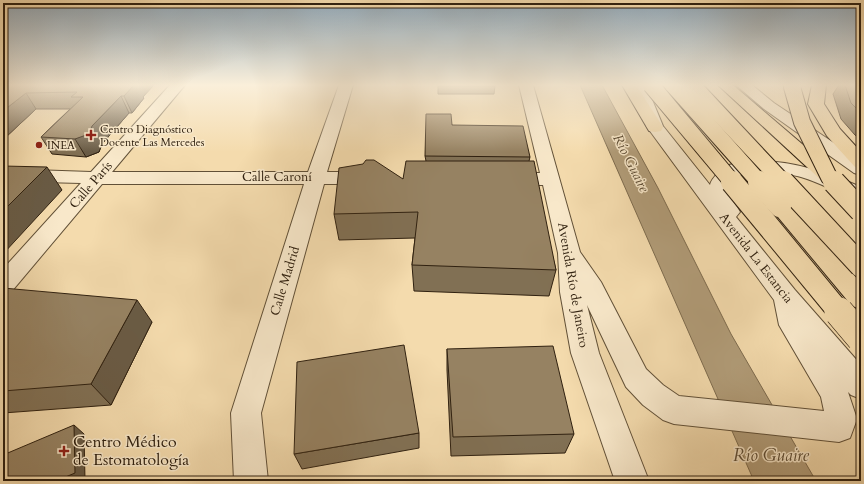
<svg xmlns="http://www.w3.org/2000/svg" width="864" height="484" font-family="Cardo,serif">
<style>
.water{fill:#b19c78;stroke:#7d6b4e}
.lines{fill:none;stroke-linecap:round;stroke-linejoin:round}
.minor-casing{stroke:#615037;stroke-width:2}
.highway-casing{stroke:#302110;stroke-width:2}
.minor{fill:#f8e8ca;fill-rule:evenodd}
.highway{fill:#f4dbad;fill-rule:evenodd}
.highway-bridge-far2-casing{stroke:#302110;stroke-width:18;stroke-linecap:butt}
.highway-bridge-far1-casing{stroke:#302110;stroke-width:24;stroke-linecap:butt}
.highway-bridge-casing{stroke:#302110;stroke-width:30;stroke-linecap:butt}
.highway-bridge-far2{stroke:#f4dbad;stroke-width:16}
.highway-bridge-far1{stroke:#f4dbad;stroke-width:22}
.highway-bridge{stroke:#f4dbad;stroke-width:29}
.wall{fill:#817054;stroke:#302110}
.shaded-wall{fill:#695b45;stroke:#302110}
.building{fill:#968262;stroke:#302110}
.poi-dot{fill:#8f2418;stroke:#f8e8ca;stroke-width:1.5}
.labels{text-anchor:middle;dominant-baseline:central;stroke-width:3;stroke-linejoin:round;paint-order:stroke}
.far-poi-label{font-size:11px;fill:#302110;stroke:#f8e8ca;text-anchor:start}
.street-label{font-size:13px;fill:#302110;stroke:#f8e8ca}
.water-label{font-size:14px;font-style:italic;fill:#5d4c34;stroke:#f8e8ca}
.near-poi-label{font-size:16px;fill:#302110;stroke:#f8e8ca;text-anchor:start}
.near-water-label{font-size:17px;font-style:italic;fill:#5d4c34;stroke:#f8e8ca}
</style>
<rect width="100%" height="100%" fill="#f4dbad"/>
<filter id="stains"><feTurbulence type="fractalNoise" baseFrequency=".005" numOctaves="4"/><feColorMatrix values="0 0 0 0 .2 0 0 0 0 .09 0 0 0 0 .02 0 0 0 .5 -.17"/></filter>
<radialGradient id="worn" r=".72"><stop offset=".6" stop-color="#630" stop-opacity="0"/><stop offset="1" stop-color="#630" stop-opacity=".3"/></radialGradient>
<polygon class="water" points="580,85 602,85 658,188 731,334 816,481 754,481"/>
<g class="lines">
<g class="minor-casing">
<g id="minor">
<polygon points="170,85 185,85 112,172 308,172 339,85 353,85 327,172 368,172 375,174 377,178 375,182 368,184 324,184 261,413 268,481 234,481 231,413 304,184 102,184 12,291 3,294 3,269 81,183 3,181 3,169 91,172"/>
<path d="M519,85h14l47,167 21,30 45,87 17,16 16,11 145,15 -3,-14 -42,-72 -5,-25 -127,-173 -15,-42h14l17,41 47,59c1,-5 5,-9 9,-13 8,-9 22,-10 34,-11 39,-1 73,11 108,26v13c-21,-5 -39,-17 -60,-23 -14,-4 -82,-14 -72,17 2,6 8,12 11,18l-4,5 59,73 66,75v34l-10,-4 -3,-3 9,27 -7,19 -11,4 -165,-18 -11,-4 -20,-15 -17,-18 -39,-82 12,48 50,128h-34l-44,-128 -11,-61 -2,-39 -15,-68h-34l-7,-2 -2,-4 2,-4 7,-2h31z"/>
<polygon points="736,85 752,85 774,103 861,161 861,175 854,173 764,109"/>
</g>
</g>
<g class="highway-casing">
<g id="highway">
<polygon points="622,85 636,85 663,127 661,131 655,132 649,131"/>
<polygon points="718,85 733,85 836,173 838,177 836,181 829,183 822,181"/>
<polygon points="812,85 826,85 824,104 840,129 861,152 861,168 855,167 827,136 808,104"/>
<polygon points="780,200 787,201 861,283 861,309 852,306 773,211 770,206 773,201"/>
</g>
</g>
<use href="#minor" class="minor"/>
<use href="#highway" class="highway"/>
<g class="highway-bridge-far2-casing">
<g id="highway-bridge-far2">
<polyline points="651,85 733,183"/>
<polyline points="673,85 760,183"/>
<polyline points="692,85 784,183"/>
<polyline points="794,85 792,87 802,122 829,177 835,183"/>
</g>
</g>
<g class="highway-bridge-far1-casing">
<g id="highway-bridge-far1">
<polyline points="732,182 840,313"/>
<polyline points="759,182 780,206"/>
<polyline points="783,182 861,266"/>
<polyline points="834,182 861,211"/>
</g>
</g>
<g class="highway-bridge-casing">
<polyline id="highway-bridge" points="839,312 861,338"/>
</g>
<use href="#highway-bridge-far2" class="highway-bridge-far2"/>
<use href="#highway-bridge-far1" class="highway-bridge-far1"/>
<use href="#highway-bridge" class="highway-bridge"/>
</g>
<g class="wall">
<polygon points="3,85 143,97 144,98 132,113 129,113 102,144 99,152 86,157 52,154 41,137 70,109 36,109 6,137 3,137"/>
<polygon points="438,85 495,86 494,94 438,94"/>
<polygon points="839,85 861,85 861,140 855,135 841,119 833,94"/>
<polygon points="452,125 530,157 529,161 556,270 549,296 414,291 412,265 415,238 339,240 334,214 403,179 426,161 425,156"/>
<polygon points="3,288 152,322 111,405 3,413"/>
<polygon points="447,349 574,434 565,453 451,456 447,370"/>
<polygon points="419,433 419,448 302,469 294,454"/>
</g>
<g class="shaded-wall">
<polygon points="134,85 154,85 143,97 144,98 132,113 124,96"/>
<polygon points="26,93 36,109 6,137 3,133 3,111"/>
<polygon points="121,96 129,113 102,144 99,152 86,157 75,139 92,126"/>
<polygon points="47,167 62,190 3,254 3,211"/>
<polygon points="137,300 152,322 111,405 91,384"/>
<polygon points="74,425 84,434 85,480 84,481 56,481"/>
</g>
<g class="building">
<polygon points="3,85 134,85 124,96 121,96 92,126 89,134 75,139 41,137 83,97 71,97 77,92 26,93 3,111"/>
<rect x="438" y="85" width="57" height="1"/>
<polygon points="845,85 861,85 861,113 851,103"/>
<polygon points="426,114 451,114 452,125 523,126 530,157 425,156"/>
<polygon points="366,160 374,160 403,179 406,161 534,161 556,270 412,265 418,212 334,214 339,168 363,164"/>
<polygon points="3,166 47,167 3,211"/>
<polygon points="3,288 137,300 91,384 3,391"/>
<polygon points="404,345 419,433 294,454 297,362"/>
<polygon points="553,346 574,434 453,437 447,349"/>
<polygon points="74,425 75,473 56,481 3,481 3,455"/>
</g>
<linearGradient id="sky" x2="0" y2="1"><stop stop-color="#92aabb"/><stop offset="0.56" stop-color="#faefda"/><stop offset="1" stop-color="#faefda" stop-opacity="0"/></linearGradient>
<rect width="864" height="152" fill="url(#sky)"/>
<g class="poi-dot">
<path d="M89 129h4v4h4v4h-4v4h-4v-4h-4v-4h4z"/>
<circle cx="39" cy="145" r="4"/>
<path d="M62 445h4v4h4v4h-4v4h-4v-4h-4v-4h4z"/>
</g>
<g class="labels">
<g class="far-poi-label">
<text x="100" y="129">Centro Diagnóstico<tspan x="100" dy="13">Docente Las Mercedes</tspan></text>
<text x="47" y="145">INEA</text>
</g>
<g class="street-label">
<text x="277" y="177">Calle Caroní</text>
<text transform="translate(91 185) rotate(-49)">Calle París</text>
<text transform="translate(756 258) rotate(52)">Avenida La Estancia</text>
<text transform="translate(285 281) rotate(-73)">Calle Madrid</text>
<text transform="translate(573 285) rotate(80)">Avenida Río de Janeiro</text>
</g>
<g class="water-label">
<text transform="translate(631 163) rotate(63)">Río Guaire</text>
</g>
<g class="near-poi-label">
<text x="73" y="442">Centro Médico<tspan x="73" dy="18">de Estomatología</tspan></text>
</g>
<g class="near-water-label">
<text x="771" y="455">Río Guaire</text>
</g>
</g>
<rect width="864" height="484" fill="none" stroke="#f4dbad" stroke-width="16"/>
<rect x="4" y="4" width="856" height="476" fill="none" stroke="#302110" stroke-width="2"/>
<rect x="8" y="8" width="848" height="468" fill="none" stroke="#302110"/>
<rect width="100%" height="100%" filter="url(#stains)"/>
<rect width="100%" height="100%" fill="url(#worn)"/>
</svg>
